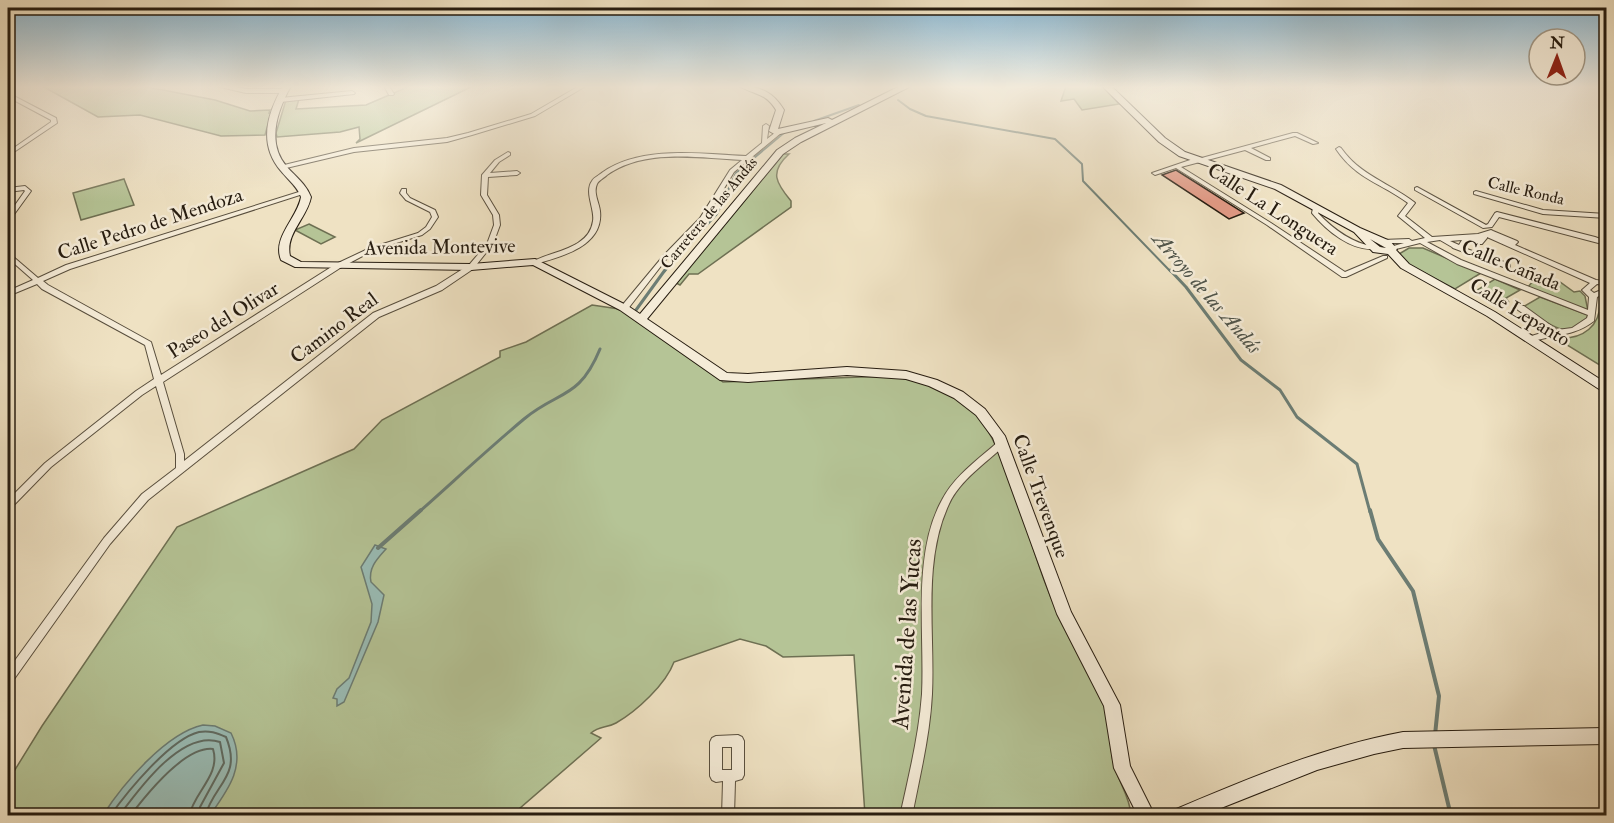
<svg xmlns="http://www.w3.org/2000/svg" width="1614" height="823" font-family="'IM FELL Double Pica',serif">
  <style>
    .green { fill: #b5c496; stroke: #6e7053; stroke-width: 1.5 }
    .water { fill: #9abdb6; stroke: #6c7d74; stroke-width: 1.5 }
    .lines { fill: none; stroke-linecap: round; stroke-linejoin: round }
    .shore { stroke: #606c63; stroke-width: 2 }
    .stream-far2 { stroke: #6c7d74; stroke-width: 2 }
    .stream-far1 { stroke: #6c7d74; stroke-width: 3 }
    .stream { stroke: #6c7d74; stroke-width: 4 }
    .building { fill: #e29a86; stroke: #261c10; stroke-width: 1.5 }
    .street-casing { stroke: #584e3d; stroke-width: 2 }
    .secondary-casing { stroke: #261c10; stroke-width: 2 }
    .street { fill: #f5ecd8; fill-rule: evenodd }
    .secondary { fill: #f5ecd8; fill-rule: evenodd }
    .labels { text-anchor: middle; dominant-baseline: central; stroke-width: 5; stroke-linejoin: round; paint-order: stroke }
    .far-street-label { font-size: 16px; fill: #261c10; stroke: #f5ecd8 }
    .street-label { font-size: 20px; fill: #261c10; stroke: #f5ecd8 }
    .water-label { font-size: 21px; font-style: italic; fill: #4f544a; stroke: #f5ecd8 }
    .near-street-label { font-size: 24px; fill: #261c10; stroke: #f5ecd8 }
  </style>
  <rect width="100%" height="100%" fill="#efe2c3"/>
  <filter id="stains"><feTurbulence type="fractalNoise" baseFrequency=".00333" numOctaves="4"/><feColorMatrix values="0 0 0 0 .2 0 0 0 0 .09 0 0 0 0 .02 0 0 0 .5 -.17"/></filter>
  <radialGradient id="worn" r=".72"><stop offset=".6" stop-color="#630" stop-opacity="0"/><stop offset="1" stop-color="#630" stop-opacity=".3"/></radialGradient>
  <!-- green -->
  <g class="green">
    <polygon points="42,86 142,86 215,100 250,111 270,110 269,113 271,113 265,135 221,136 140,115 98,117"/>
    <polygon points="410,86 473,86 356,143 360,139 359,127 340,132 277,137 276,133 286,100 299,99 296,109 366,105"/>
    <polygon points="1066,86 1102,86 1119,104 1082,110 1074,99 1061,101"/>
    <path d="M783 154H789C769 172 776 183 791 201V207L698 274H689L680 285 676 283Z"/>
    <polygon points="124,179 134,205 81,220 73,193"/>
    <polygon points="309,224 335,237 321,244 295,230"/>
    <polygon points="1409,248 1423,248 1481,273 1455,289 1409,265 1399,254"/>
    <polygon points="1538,275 1560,282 1574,292 1580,291 1585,296 1588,311 1528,287"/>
    <polygon points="1495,279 1520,290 1506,298 1508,301 1474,292"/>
    <path d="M1540 297 1588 315C1575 348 1541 319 1523 307Z"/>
    <path d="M1600 303 1606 307V369L1567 345 1560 338C1583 339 1600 326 1600 303Z"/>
    <path d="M592 305 619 309 723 382 891 376C919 381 950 389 971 408 1003 437 1029 542 1046 585 1062 628 1086 669 1107 709 1111 726 1109 744 1113 761 1117 780 1130 796 1131 815H865L854 655 783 657 766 646 740 639 674 662C666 684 637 711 616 723 607 728 599 726 591 733L601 738 519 809 517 815 8 816V781L42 726 177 527 354 449 382 420 500 357V351L526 342Z"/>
  </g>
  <!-- water -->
  <g class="water">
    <path d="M375 545 386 549C377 559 368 568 371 582L384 595 378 622 344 702 337 706V699L333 698 337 689 349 678 371 622 372 604 361 567Z"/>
    <path d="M203 725 215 726 231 733C247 765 228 790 210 815H103C123 784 166 733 203 725Z"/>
  </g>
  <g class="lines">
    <!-- shore -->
    <g class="shore">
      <path d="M110 816C127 792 170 739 199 732 209 730 217 733 226 737 242 776 215 783 205 816"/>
      <path d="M119 816C139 789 182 729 220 742L224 763 200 807 198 816"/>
      <path d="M130 816C146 795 185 746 213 749 221 775 194 792 189 816"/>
    </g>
    <!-- stream-far2 -->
    <g class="stream-far2">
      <polyline points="898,100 910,109 926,116 1055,139 1082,164 1083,181 1171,272"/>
      <polyline points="814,121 859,105"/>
      <polyline points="664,272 717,214 736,173 785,132"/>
    </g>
    <!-- stream-far1 -->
    <g class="stream-far1">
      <polyline points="1170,270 1186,287 1241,360 1280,390 1297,417 1357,464 1370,512"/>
      <polyline points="636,310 665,270"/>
      <path d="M419 512C454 481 488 449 524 419 559 390 579 400 600 349"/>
    </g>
    <!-- stream -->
    <g class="stream">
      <polyline points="1370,510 1378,539 1413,591 1439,696 1435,735"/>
      <polyline points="378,548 421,510"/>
      <polyline points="1434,745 1451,816"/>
    </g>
  </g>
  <!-- building -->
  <polygon class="building" points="1176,170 1244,213 1229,219 1162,175"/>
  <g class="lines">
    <!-- street casing -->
    <g class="street-casing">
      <g id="street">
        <polygon points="216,86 229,86 246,89 284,89 287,91 284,93 246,93"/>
        <polygon points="384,86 389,86 394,94 393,95 389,95"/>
        <polygon points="579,86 586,86 535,116 472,135 447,142 354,152 282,169 279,167 280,166 354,148 447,138 468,133 531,114"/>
        <polygon points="352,91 355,93 354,94 280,102 277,100 280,98"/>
        <polygon points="10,94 56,118 57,123 8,156 8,152 51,122 51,120 8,97 8,96"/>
        <path d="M766 124 769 126 767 139 776 132 781 133 734 172 705 220 668 257 627 310H624L620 308 664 255 700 218 730 170 742 160C699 158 645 148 607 175 604 178 599 180 597 184 593 193 599 202 600 211 604 246 561 257 535 264L532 262C550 251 589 250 593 221 595 209 584 192 592 181 594 177 600 175 603 172 642 145 702 154 746 156L762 143 763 126Z"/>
        <polygon points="1293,133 1297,133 1318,143 1313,144 1295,136 1251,148 1270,158 1270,160 1266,160 1245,150 1181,167 1271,223 1345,272 1383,256 1387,256 1387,258 1346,277 1342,277 1267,225 1176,168 1155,175 1152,173 1193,159 1198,159"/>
        <path d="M1339 147 1341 148C1360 175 1389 183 1414 202L1415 203 1405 216 1432 237 1478 234 1491 230 1493 231 1517 241 1518 242 1515 245 1596 280 1606 281V285L1597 284 1590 290 1594 293 1606 288V293L1597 297 1594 321C1573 337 1555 334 1531 342L1528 341 1527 339 1528 337 1548 331 1518 310 1517 308 1518 306H1524L1557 330 1572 328 1587 318 1588 315 1457 264 1420 243 1392 250 1390 249V247L1404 243H1384L1382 242V240L1409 239 1412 241 1425 238 1398 216 1408 203C1381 183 1356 179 1336 149ZM1487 237 1590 283 1582 290 1589 297 1588 310 1461 260 1427 242 1440 240 1452 247 1453 248 1506 268H1510V264L1464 248 1468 241 1478 244H1482L1487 238ZM1462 240 1459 245 1450 241Z"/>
        <polygon points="508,152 510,153 510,155 499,162 490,173 517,171 520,173 517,175 488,177 487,195 499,215 500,225 493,244 473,269 442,290 379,317 148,500 110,544 12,682 8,683 8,670 104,538 142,494 176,468 176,454 156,386 142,395 51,467 11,508 8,508 8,500 45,463 136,391 154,379 145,345 42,289 37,284 8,296 8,291 33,280 8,258 8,253 10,254 38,278 66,265 302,191 306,191 306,193 70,269 43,281 48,285 151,342 161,375 336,264 370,248 418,233 426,227 432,217 430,212 406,200 400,193 402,189 406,189 406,193 410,198 435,210 438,217 430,229 422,235 374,250 340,268 163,382 184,454 184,461 373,313 436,286 469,265 487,244 494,225 493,215 481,195 482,175 495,160"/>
        <polygon points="25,186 31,191 10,220 8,221 8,215 25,191 24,190 8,192 8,188"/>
        <polygon points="1417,187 1486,225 1488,224 1495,213 1497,212 1595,237 1606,241 1606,245 1499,217 1492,227 1483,228 1415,190 1415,188"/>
        <polygon points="1476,191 1543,210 1606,214 1606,218 1543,214 1474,194 1474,192"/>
        <path d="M1316 206 1319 208 1318 213C1334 230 1352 243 1375 247V249C1351 251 1327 231 1312 213L1313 208Z"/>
        <path d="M1002 440 1005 441 1006 443 1005 445C986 463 960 480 949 504 922 561 935 633 932 694 930 735 920 775 912 816H900C909 775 919 735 922 694 925 633 912 554 942 500 955 475 979 459 999 441Z"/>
        <path d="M738 735 742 737 744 741V775L742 779 735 781 734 816H722L723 781 716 782 712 780 710 776V742L712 738 716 736ZM722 747H732V770H722Z"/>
      </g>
    </g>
    <!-- secondary casing -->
    <g class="secondary-casing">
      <g id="secondary">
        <path d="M283 86H291C277 111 266 143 287 167 296 177 306 184 311 197 307 218 285 234 290 256L301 262 471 264 535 259 628 306 640 314 777 150 795 138 826 123 776 135 769 131 776 110C766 93 755 95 739 86 760 86 773 92 784 110L778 129 828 118 832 120 900 86H911L801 142 783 154 647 319 727 373 748 374 847 367 906 371 937 380 963 392 985 409 1005 436 1071 612 1120 705 1130 766 1155 816H1138L1114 768 1104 706 1057 614 993 438 976 415 954 398 929 386 906 379 847 375 748 382 720 380 620 310 533 265 471 270 295 267 281 260C272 237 297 219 301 197 297 186 288 180 281 171 258 144 267 114 283 86Z"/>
        <path d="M1102 86H1111L1165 138 1185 152 1281 185 1360 228 1390 241 1397 249 1396 250 1409 264 1495 312 1606 383V392L1602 391 1487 316 1401 268 1388 254 1373 252 1354 232 1275 189 1179 156 1159 142ZM1370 239 1386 248 1380 247Z"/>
        <path d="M1606 728V744L1403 748 1374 754 1317 770 1201 816H1172L1174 810C1249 778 1323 747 1403 732Z"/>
      </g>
    </g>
    <!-- street -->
    <use href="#street" class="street"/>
    <!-- secondary -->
    <use href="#secondary" class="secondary"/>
  </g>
  <!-- sky -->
  <linearGradient id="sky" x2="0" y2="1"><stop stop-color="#89b8d4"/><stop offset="0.43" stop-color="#f8f2e4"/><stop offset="1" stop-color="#f8f2e4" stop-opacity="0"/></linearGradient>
  <rect width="1614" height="202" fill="url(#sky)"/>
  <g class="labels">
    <!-- far-street labels -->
    <g class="far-street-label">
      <text transform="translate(1526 191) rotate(13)">Calle Ronda</text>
      <text transform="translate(709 213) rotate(-50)">Carretera de las Andás</text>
    </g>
    <!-- street labels -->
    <g class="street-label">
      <text transform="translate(1273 209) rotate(33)">Calle La Longuera</text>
      <text transform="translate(150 224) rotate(-18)">Calle Pedro de Mendoza</text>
      <text transform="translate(440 247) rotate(-1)">Avenida Montevive</text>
      <text transform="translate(1511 265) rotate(22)">Calle Cañada</text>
      <text transform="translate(1520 312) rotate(31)">Calle Lepanto</text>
      <text transform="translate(223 320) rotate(-32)">Paseo del Olivar</text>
      <text transform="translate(334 328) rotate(-37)">Camino Real</text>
      <text transform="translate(1041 496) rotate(70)">Calle Trevenque</text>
    </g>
    <!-- water labels -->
    <g class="water-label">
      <text transform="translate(1207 293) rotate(49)">Arroyo de las Andás</text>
    </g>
    <!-- near-street labels -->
    <g class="near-street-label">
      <text transform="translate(907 634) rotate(-86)">Avenida de las Yucas</text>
    </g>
  </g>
  <!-- margin -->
  <rect width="1614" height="823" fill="none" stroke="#efe2c3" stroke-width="30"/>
  <rect x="9" y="9" width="1596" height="805" fill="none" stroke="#261c10" stroke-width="3"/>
  <rect x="15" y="15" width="1584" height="793" fill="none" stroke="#261c10" stroke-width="1.5"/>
  <!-- north arrow -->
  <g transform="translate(1557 57) rotate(1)"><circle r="28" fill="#f5ecd8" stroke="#a29988" stroke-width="1.5"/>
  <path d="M0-4.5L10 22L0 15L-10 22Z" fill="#8f2418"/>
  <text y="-9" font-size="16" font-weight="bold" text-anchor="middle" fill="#261c10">N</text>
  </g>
  <rect width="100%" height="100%" filter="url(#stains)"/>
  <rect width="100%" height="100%" fill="url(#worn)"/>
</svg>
